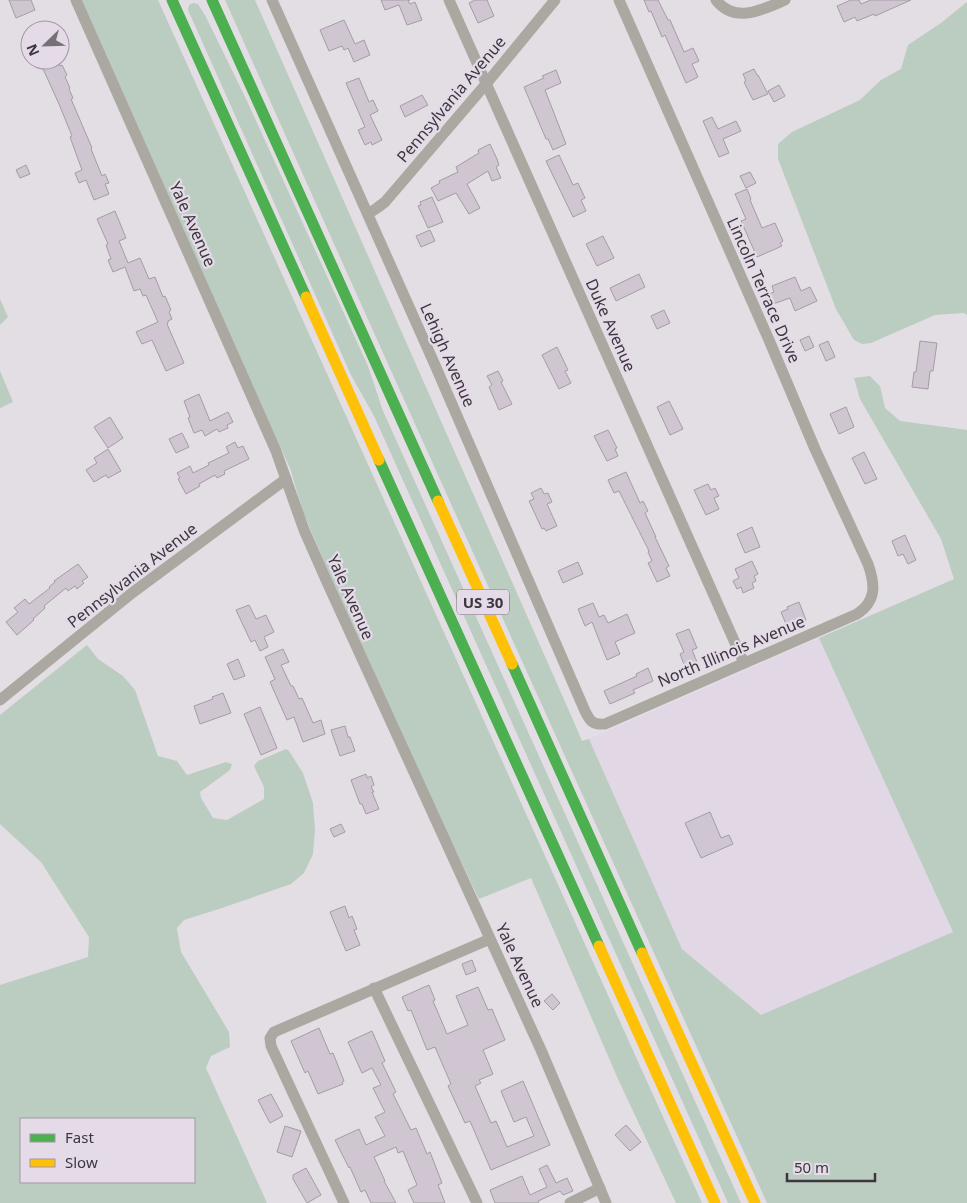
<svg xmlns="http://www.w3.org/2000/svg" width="967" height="1203" font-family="'Noto Sans',sans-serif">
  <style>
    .built { fill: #e2d7e5 }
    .green { fill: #bbccc1; fill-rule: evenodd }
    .building { fill: #d0c6d2; stroke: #a29da3 }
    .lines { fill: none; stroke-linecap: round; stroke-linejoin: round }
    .street { stroke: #aba8a2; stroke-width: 11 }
    .fast { stroke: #4caf50; stroke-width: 11 }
    .slow { stroke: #ffc107; stroke-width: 11 }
    .labels { text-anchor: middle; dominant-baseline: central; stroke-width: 4.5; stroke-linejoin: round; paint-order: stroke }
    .shield { fill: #e5dae8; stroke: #6e6870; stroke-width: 1 }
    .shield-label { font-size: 15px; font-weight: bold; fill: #3b373d }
    .street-label { font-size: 16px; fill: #3b373d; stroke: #e5dae8 }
  </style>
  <rect width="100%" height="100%" fill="#e3dee4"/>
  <!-- built -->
  <polygon class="built" points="819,638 953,932 761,1015 682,949 589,739"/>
  <!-- green -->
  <g class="green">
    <polygon points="82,0 158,0 702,1203 676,1203 618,1079 531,878 479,899 429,795 333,583 303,512 290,468 261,405"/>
    <path d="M225 0H255L577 729 582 741 589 739 682 949 761 1015 953 932 819 638 954 579 941 539 860 399 854 378 870 376 880 386 885 408 900 421 967 430V1203H767C586 802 404 402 225 0Z"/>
    <polygon points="967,2 967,315 964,313 935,315 871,343 862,344 854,340 836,309 778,159 778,144 792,132 860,100 881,80 901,69 908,45 941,23"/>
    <polygon points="193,3 198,4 206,17 247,101 368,366 383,411 741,1203 728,1203 374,416 351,375 188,10 189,5"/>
    <polygon points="0,299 8,317 0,325"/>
    <polygon points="0,371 13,402 0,408"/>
    <path d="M87 645 98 659 123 676 135 690 158 756 177 761 187 775 226 762 232 764 230 770 200 792 201 798 213 818 227 820 264 799V787L254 766 258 761 286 749 289 751 303 773 313 803 315 830 313 854 304 873 291 884 219 909 184 920 177 928 181 952 229 1032 230 1047 211 1056 206 1068 267 1203H0V985L88 957 89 937 41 862 0 824V715ZM21 1119H194V1182H21Z"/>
  </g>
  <!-- building -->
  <g class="building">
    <polygon points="9,0 31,0 35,10 16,18"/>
    <polygon points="381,0 410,0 408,1 410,4 415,2 422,20 407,25 399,5 385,10"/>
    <polygon points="475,0 487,0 494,16 478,23 469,3"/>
    <polygon points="644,0 658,0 668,20 670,20 684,52 693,48 699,61 692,64 698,77 686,83 665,35 662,37 651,11 649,12"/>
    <polygon points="851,0 859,0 861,4 871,0 911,0 875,16 874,14 857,21 855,17 844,22 837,6"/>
    <polygon points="344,20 355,44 364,40 370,55 354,62 348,48 344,50 342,46 329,51 320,30"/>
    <polygon points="39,60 58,60 60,66 62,65 67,75 65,77 70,88 69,89 73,98 71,99 92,148 91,149 102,176 105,174 109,183 105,184 109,194 94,200 86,180 79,183 75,173 82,170 70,137 72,136 59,104"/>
    <polygon points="754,69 757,75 758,75 768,94 753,100 744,82 746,81 743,74"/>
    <polygon points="556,70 561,83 545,90 566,144 553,150 548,139 546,139 524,87 544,78 542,76"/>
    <polygon points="359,78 369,102 373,100 378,111 370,115 382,140 372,145 371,142 365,145 358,130 365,127 346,83"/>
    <polygon points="779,85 785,96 774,102 768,91"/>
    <polygon points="422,95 428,105 405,117 400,106"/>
    <polygon points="712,117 718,129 736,121 741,131 723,139 729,153 719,157 703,121"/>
    <polygon points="490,144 497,159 499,165 496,167 501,178 492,181 488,171 467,184 480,208 469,214 456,193 438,201 431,188 440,183 439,181 458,172 456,167 479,153 478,150"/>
    <polygon points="559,155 573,185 578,183 585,198 581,200 586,211 573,217 546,161"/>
    <polygon points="26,165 30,174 20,178 16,170"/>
    <polygon points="750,172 756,183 746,188 740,176"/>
    <polygon points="747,189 751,199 750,200 762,228 775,223 783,241 780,243 782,246 757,257 741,221 746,219 735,194"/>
    <polygon points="432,197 443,222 428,228 418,206 421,205 420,202"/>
    <polygon points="115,211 126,238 119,241 128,263 140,258 149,279 155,277 163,297 165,296 171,310 169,312 172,319 168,321 168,323 167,324 184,363 166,371 152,340 142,344 136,332 158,322 146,295 143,296 140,289 134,291 125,267 113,272 108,260 111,259 106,245 108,244 97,219"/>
    <polygon points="430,230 435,241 421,247 416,236"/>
    <polygon points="603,236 614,258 597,266 586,244"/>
    <polygon points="639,274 645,287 616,301 610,288"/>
    <polygon points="795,277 801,291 810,287 817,301 795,311 790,298 773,304 769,294 774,292 772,286"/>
    <polygon points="664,310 670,323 657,329 651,316"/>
    <polygon points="809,336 814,347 805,351 800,340"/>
    <polygon points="828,341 835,357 826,361 819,345"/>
    <polygon points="920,341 937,343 933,371 930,371 928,389 912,387 914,372 916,372"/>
    <polygon points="557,347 568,370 565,371 571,383 559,389 542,355"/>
    <polygon points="498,371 503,381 501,382 512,404 499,410 489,387 492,385 487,376"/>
    <polygon points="199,394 210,421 228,412 233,422 227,425 228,428 219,432 217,429 205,436 202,430 194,433 188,418 190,417 184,401"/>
    <polygon points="669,401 683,429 670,435 657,407"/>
    <polygon points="846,407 854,427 839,434 830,414"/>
    <polygon points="110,417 123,438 108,448 94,427"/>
    <polygon points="608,430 617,448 615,449 618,456 607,461 594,436"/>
    <polygon points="182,433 189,447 176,453 169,439"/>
    <polygon points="235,442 238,448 243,446 249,459 224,471 225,474 217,478 215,475 199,484 200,486 186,494 178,479 180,478 177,473 190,466 193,473 209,465 208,463 229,453 226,447"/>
    <polygon points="108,449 121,471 108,478 106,475 94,482 86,470 97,463 94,458"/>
    <polygon points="864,452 877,479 865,484 852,458"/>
    <polygon points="626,472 640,503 643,501 648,511 645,513 656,537 655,537 669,566 666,568 670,576 657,582 648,563 652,561 648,552 649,551 619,491 614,493 608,480"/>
    <polygon points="708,484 711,490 715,488 719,496 714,498 719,509 706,515 694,490"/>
    <polygon points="541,488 544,494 548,493 552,502 547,504 557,526 546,531 544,528 542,529 529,501 534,499 531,493"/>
    <polygon points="752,527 760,547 745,553 737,534"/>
    <polygon points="905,535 916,560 908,564 903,554 898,556 892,541"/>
    <polygon points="752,561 758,574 754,576 756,581 752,583 754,588 743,593 741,587 737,589 733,581 739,578 735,569"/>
    <polygon points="578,562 583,574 563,583 558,571"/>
    <polygon points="78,564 88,577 82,581 84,583 77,589 75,586 68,591 66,588 44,606 45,608 33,619 34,620 17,635 6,622 18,612 14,608 25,599 29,604 50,588 49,587 55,582 54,581"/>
    <polygon points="799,602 806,620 794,625 793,622 786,624 781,612 788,609 787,607"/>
    <polygon points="593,603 599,617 604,615 608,623 627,614 635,633 615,642 620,654 607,660 592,622 585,626 578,609"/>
    <polygon points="249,605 256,619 266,615 274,632 264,637 268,647 260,651 255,640 251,642 236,610"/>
    <polygon points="689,629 697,648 692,650 697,662 685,667 680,654 684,652 676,634"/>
    <polygon points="283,649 289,662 281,665 291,686 293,686 299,699 302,698 313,723 321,720 325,734 303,742 294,717 287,720 270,682 275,679 265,657"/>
    <polygon points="238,659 245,676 234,680 227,664"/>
    <polygon points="648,668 653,681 633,690 635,693 610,704 604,691 637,676 636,674"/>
    <polygon points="223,693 231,713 200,724 194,706 213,699 212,697"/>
    <polygon points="260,707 277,748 261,755 244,714"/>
    <polygon points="345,726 348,737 350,737 355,751 340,756 331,730"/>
    <polygon points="366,774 367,778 371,776 374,785 371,787 374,792 372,792 379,809 366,814 362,804 360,804 351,780"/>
    <polygon points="710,812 721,838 729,835 733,844 701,858 685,823"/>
    <polygon points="341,824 345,832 334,837 330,829"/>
    <polygon points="345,906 349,918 352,916 357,929 354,930 360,945 346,951 330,912"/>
    <polygon points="472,960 476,971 466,975 462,964"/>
    <polygon points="429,985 435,1000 433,1001 447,1034 468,1025 456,996 478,987 488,1010 492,1009 505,1040 483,1050 493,1074 479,1080 481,1083 475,1086 491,1123 496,1121 507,1147 534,1136 526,1117 514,1122 501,1091 523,1081 550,1145 491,1170 470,1121 465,1123 448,1086 451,1084 435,1047 427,1050 411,1010 408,1011 402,997"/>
    <polygon points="552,994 560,1003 553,1010 544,1001"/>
    <polygon points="319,1028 330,1054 333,1053 344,1081 342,1082 343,1084 318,1094 308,1071 305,1073 291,1041"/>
    <polygon points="372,1031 385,1061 382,1063 396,1092 393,1094 411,1130 416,1128 427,1154 430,1152 442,1183 438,1185 445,1203 414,1203 408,1190 417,1185 403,1151 398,1153 396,1147 374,1157 385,1181 384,1181 396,1203 371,1203 365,1190 361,1192 350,1167 349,1168 335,1140 359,1129 366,1145 385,1136 375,1117 385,1112 373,1088 381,1085 372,1068 362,1073 348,1042"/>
    <polygon points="271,1094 283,1116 270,1123 258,1100"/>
    <polygon points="626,1125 641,1142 630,1151 615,1135"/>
    <polygon points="285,1126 301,1131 292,1157 277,1152"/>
    <polygon points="547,1165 556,1183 567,1178 573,1191 563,1195 560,1191 538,1201 539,1203 495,1203 490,1190 522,1176 530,1195 547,1187 539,1169"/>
    <polygon points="306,1168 321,1195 307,1203 293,1179 293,1175"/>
  </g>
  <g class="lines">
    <!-- street -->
    <g class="street">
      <polyline points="76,0 276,451 304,530 327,582 541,1050 606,1203"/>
      <path d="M272 0 435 365 585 711C590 721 592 725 605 724L857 614C877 601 875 584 868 564L815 449 769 340 619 0"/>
      <polyline points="449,0 744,663"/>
      <path d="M716 0C735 24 762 10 785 0"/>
      <polyline points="368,214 377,208 385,202 486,84 555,0"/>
      <polyline points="0,700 132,593 286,479"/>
      <polyline points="374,988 477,1203"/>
      <polyline points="344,1203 271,1046 270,1038 274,1032 490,939"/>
      <polyline points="570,1203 600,1188"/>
    </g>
    <!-- fast -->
    <g class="fast">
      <polyline points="172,0 306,297"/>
      <polyline points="212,0 438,501"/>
      <polyline points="379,460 599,946"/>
      <polyline points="512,664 642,953"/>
    </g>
    <!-- slow -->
    <g class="slow">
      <polyline points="306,297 379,460"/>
      <polyline points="438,501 512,664"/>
      <polyline points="599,946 715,1203"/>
      <polyline points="642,953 755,1203"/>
    </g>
  </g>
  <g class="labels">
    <!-- shield labels -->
    <rect class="shield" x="457" y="589.5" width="52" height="25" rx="4"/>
    <g class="shield-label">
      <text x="483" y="602">US 30</text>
    </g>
    <!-- street labels -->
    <g class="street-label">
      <text transform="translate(451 99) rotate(-50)">Pennsylvania Avenue</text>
      <text transform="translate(193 224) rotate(66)">Yale Avenue</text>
      <text transform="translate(764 290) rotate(66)">Lincoln Terrace Drive</text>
      <text transform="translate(611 325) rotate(66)">Duke Avenue</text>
      <text transform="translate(448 355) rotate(66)">Lehigh Avenue</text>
      <text transform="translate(132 575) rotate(-38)">Pennsylvania Avenue</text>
      <text transform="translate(351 597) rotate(66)">Yale Avenue</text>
      <text transform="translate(731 651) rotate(-23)">North Illinois Avenue</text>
      <text transform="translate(520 965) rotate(65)">Yale Avenue</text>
    </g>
  </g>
  <!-- legend -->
  <rect x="20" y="1118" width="175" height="65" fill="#e5dae8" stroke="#a199a4"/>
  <rect x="30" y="1134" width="25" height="8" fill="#4caf50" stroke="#a199a4"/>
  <text x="65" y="1143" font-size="15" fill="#3b373d">Fast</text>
  <rect x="30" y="1159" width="25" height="8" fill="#ffc107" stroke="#a199a4"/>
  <text x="65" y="1168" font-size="15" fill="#3b373d">Slow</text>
  <!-- north arrow -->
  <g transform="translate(45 45) rotate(247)"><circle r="24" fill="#e5dae8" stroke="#a199a4"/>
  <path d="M0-4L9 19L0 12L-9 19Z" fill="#767177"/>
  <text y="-8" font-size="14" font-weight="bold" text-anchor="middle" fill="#3b373d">N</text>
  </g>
  <!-- scale -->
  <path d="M787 1173v8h88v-8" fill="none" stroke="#3b373d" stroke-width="2.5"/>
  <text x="794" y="1173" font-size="15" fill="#3b373d" stroke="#e5dae8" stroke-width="4" paint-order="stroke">50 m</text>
</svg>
